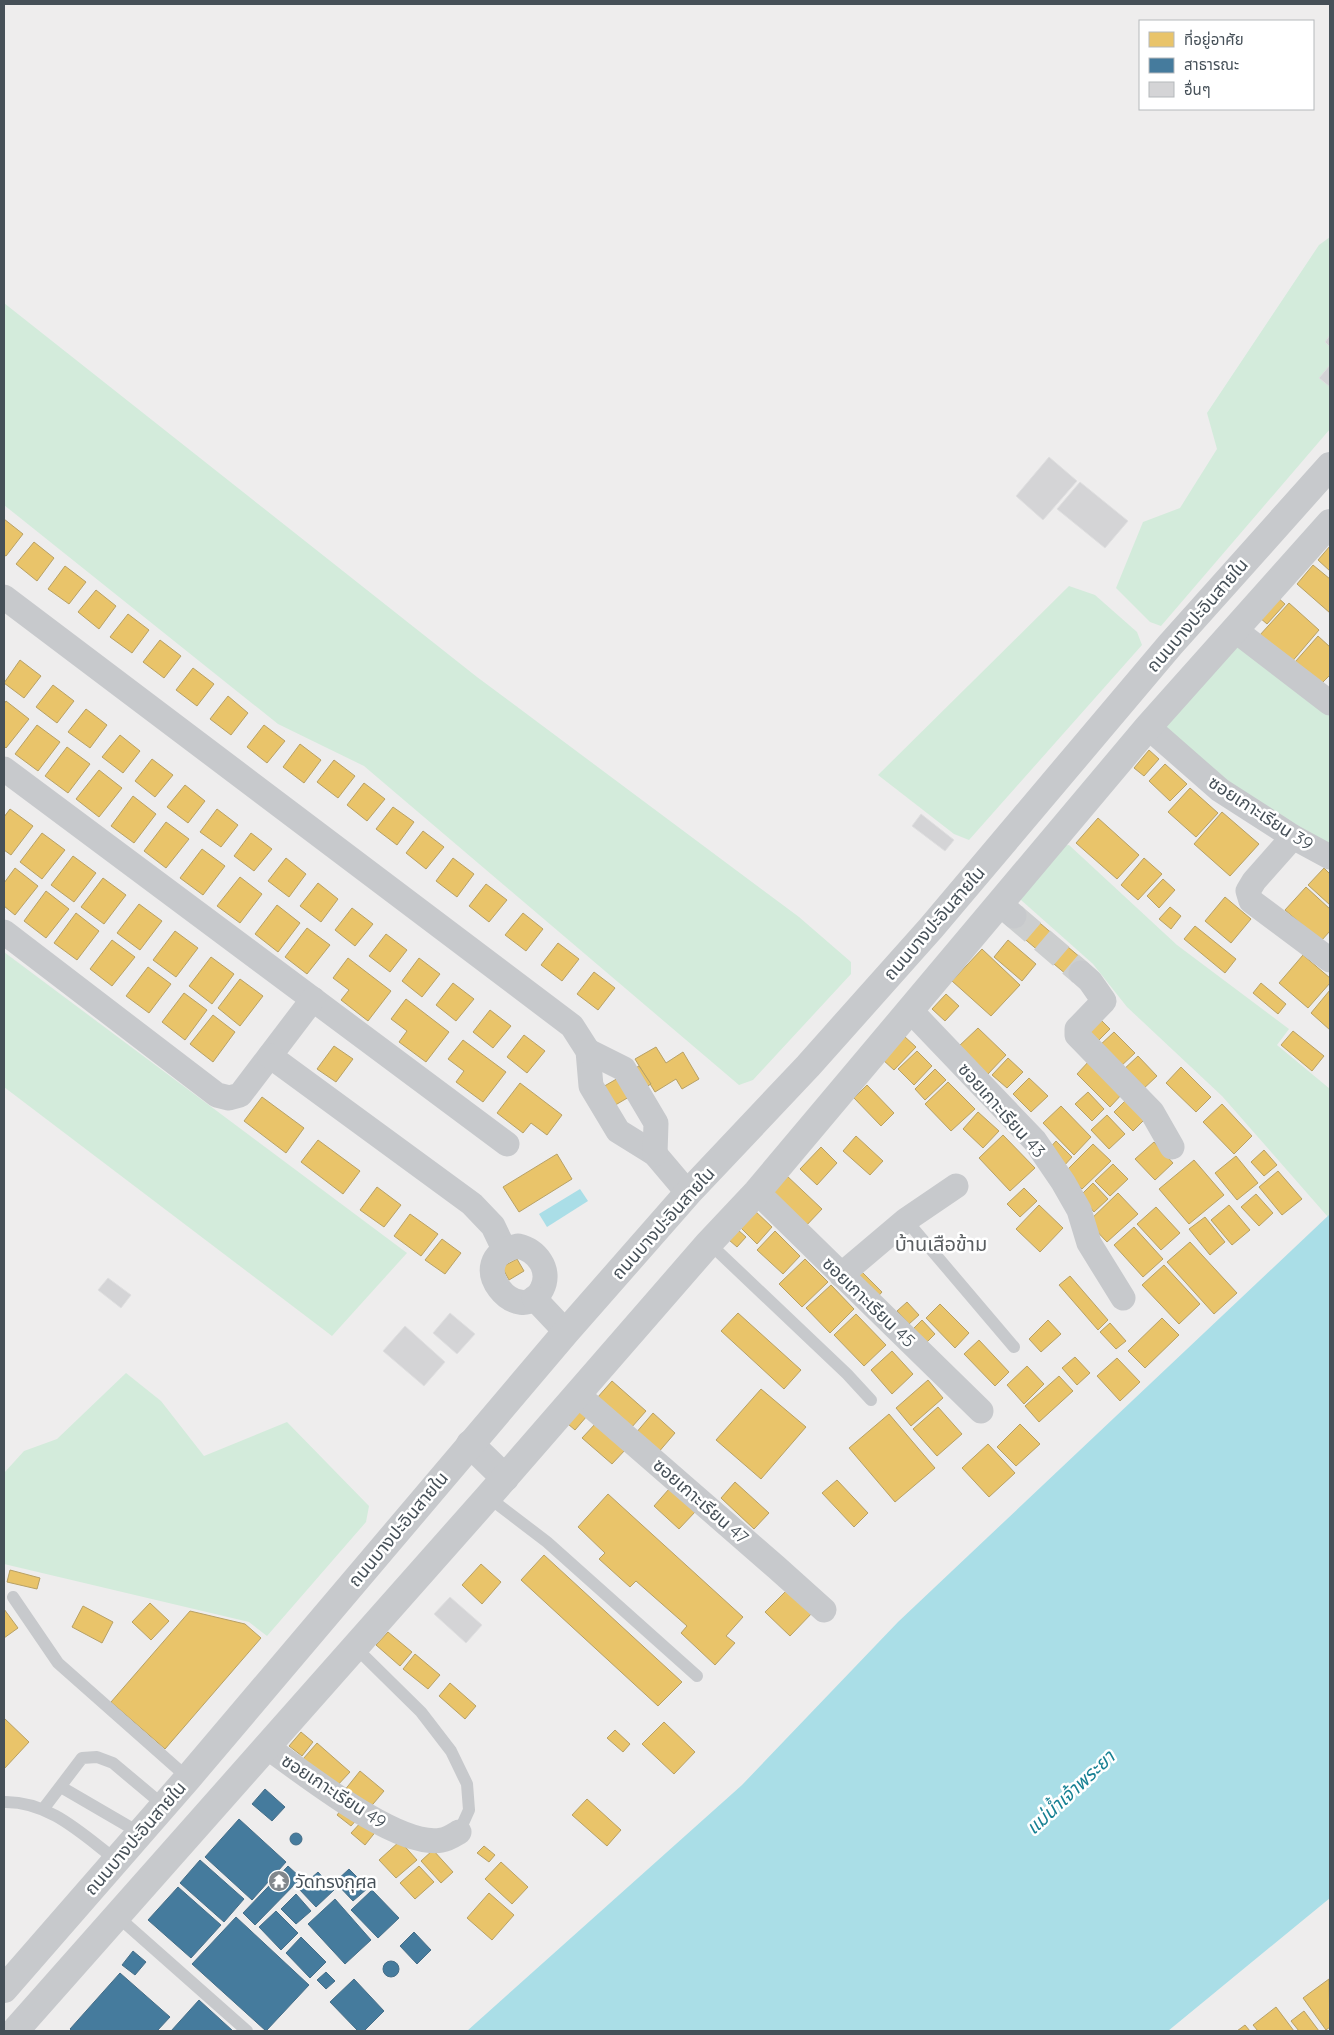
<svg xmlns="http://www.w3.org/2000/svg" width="1334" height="2035" font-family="Quicksand,'Noto Sans Thai',sans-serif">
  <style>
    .green { fill: #d3ebdb }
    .water { fill: #aadee7 }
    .homes { fill: #e9c46a; stroke: #b8a165 }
    .public { fill: #457b9d; stroke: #456e88 }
    .building { fill: #d4d4d6; stroke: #dfdfe0 }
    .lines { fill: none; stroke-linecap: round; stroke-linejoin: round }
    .minor-tunnel { stroke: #cccecf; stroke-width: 25; stroke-dasharray: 25 12; stroke-linecap: butt }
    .service { stroke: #c7c9cc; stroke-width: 12 }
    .minor { stroke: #c7c9cc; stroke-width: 25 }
    .secondary { stroke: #c7c9cc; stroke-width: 28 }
    .labels { text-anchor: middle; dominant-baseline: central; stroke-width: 5; stroke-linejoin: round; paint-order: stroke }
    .street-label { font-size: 18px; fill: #465058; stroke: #fff }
    .poi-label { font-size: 18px; fill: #465058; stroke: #fff; text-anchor: start }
    .water-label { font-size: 19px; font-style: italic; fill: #178093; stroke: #fff }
    .quarter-label { font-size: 20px; fill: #595d60; stroke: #fff }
  </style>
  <rect width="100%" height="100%" fill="#eeeded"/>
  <!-- green -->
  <g class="green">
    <polygon points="1330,237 1330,429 1161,626 1150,622 1116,588 1143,522 1180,508 1217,449 1207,413 1319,245"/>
    <polygon points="4,303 477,677 799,917 851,962 851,974 753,1080 739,1085 364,766 278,724 4,505"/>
    <polygon points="1069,586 1095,595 1137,632 1142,645 969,840 954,834 878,775"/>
    <polygon points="1234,646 1242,646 1330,710 1330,848 1232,793 1163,726"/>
    <polygon points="1069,845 1177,945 1289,1029 1277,1045 1330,1089 1330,1214 1328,1217 1222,1096 1127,1007 1093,964 1021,900 1020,893 1061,846"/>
    <polygon points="4,952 407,1253 332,1336 4,1087"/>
    <polygon points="126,1373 161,1401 204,1456 287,1422 369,1506 366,1522 267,1636 249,1622 4,1564 4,1473 24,1451 57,1439"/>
  </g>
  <!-- water -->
  <g class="water">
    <polygon points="580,1189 588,1201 547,1227 539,1214"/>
    <polygon points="1330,1214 1330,1898 1168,2031 467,2031 742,1785 898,1622"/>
  </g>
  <!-- homes -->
  <g class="homes">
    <polygon points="4,519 23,534 6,556 4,555"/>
    <polygon points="34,542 54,558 37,581 16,564"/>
    <polygon points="1330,546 1330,571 1318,560"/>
    <polygon points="1313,565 1330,579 1330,613 1297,584"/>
    <polygon points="65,566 86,582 69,604 48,589"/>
    <polygon points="96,590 116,606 99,629 78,612"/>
    <polygon points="1276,596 1285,604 1267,624 1259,617"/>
    <polygon points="1289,603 1319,630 1290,664 1259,636"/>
    <polygon points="128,614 149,630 132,653 110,637"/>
    <polygon points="1318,636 1330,647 1330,675 1320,685 1295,662"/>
    <polygon points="160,640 181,656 164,678 143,662"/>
    <polygon points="20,660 41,676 24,698 4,683"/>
    <polygon points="193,668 214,684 197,706 176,690"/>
    <polygon points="53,685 74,701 57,723 36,707"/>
    <polygon points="228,696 248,713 231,735 210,719"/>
    <polygon points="6,701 29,719 6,748 4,746 4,704"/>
    <polygon points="86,709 107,725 90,748 68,732"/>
    <polygon points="37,725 60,742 38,771 15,754"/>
    <polygon points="264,725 285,741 267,763 247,747"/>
    <polygon points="120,735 140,751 123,773 102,757"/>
    <polygon points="300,744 321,760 304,783 283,767"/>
    <polygon points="67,747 90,764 68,793 45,776"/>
    <polygon points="1149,750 1159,759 1144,776 1134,768"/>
    <polygon points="152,759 173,775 155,797 135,781"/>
    <polygon points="334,760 355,776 338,798 317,782"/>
    <polygon points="1165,764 1187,784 1170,801 1149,781"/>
    <polygon points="99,770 122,788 99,817 76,799"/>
    <polygon points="364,783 385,799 367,821 347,805"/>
    <polygon points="185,785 205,801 188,823 167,807"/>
    <polygon points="1190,788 1218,813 1196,837 1168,812"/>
    <polygon points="133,796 156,814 134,843 111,826"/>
    <polygon points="393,807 414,822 397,845 376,829"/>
    <polygon points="10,809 33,826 11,855 4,850 4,817"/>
    <polygon points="217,809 238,825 221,847 200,832"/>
    <polygon points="1222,812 1259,844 1230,876 1194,844"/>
    <polygon points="1098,818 1139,855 1117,879 1076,843"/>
    <polygon points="166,822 189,839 166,868 144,851"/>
    <polygon points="423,831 444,847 426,869 406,853"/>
    <polygon points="42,833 65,850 42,879 20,862"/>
    <polygon points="251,833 272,849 254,871 234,856"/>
    <polygon points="202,849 225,866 203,895 180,878"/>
    <polygon points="73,856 96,873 74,902 51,885"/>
    <polygon points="286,858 306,874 289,897 268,881"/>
    <polygon points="453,858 474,874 457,897 436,881"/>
    <polygon points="1144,858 1162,874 1138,900 1121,885"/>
    <polygon points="15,868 38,886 15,915 4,906 4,883"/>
    <polygon points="1324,868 1330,874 1330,905 1308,885"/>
    <polygon points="240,877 262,894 240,923 217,906"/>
    <polygon points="103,878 126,895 104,924 81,907"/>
    <polygon points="1163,879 1175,890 1159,908 1147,896"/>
    <polygon points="318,883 338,899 321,922 300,906"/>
    <polygon points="486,884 507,900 489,922 469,906"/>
    <polygon points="1306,887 1330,909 1330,931 1321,941 1285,910"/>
    <polygon points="46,891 69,909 46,938 24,921"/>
    <polygon points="1225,897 1251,919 1231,943 1205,921"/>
    <polygon points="139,904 162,921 140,950 117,933"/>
    <polygon points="277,905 300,923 278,952 255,934"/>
    <polygon points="1021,907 1088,964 1074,981 1007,924"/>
    <polygon points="1170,907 1181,916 1171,929 1159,919"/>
    <polygon points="352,908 373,924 355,946 335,930"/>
    <polygon points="76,913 99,931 77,960 54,943"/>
    <polygon points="523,913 543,929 526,951 505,935"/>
    <polygon points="1195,926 1236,959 1225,973 1184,939"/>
    <polygon points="307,928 330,945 307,974 285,957"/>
    <polygon points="175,931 198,948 176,977 153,960"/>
    <polygon points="386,934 407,950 390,972 369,956"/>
    <polygon points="112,940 135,957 112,986 90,969"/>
    <polygon points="1008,940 1036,964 1022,981 994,957"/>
    <polygon points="558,943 579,959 562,981 541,965"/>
    <polygon points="982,949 1020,985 991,1016 952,981"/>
    <polygon points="1303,955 1330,978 1330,983 1308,1008 1279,983"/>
    <polygon points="211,957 234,974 212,1004 189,986"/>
    <polygon points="348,958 391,991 368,1021 341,1000 349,990 333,978"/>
    <polygon points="419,958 440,974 422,997 402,981"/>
    <polygon points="148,967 171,984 149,1013 126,996"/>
    <polygon points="594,972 615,988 598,1010 577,994"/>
    <polygon points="240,979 263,996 240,1026 218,1008"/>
    <polygon points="453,983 474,999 456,1021 436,1005"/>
    <polygon points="1261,983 1286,1004 1278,1014 1253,993"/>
    <polygon points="1330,990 1330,1030 1311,1013"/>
    <polygon points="184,993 207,1010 185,1040 162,1022"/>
    <polygon points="946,994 959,1006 945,1021 932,1009"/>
    <polygon points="406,999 449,1032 426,1062 399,1042 407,1031 391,1019"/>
    <polygon points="490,1010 511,1026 493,1048 473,1032"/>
    <polygon points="213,1015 235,1032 213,1062 190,1044"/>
    <polygon points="1099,1018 1110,1029 1096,1043 1085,1032"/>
    <polygon points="978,1028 1006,1055 987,1075 958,1047"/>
    <polygon points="1293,1031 1324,1056 1312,1071 1281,1045"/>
    <polygon points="1114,1032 1135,1053 1119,1068 1098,1047"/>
    <polygon points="524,1035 545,1051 527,1073 507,1057"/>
    <polygon points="904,1036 916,1047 894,1070 882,1059"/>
    <polygon points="463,1040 506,1072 483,1102 456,1082 464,1071 448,1059"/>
    <polygon points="334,1046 353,1059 336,1082 317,1069"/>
    <polygon points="656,1047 666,1063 683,1052 699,1079 682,1089 676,1079 655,1092 635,1059"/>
    <polygon points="917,1051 932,1066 914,1085 898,1069"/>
    <polygon points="1138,1056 1157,1076 1141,1091 1122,1071"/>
    <polygon points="1008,1058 1023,1072 1007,1088 992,1075"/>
    <polygon points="1090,1060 1123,1093 1110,1107 1077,1074"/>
    <polygon points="639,1066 651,1084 612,1107 601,1088"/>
    <polygon points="1181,1067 1211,1097 1196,1112 1166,1083"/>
    <polygon points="935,1069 946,1080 925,1100 915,1089"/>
    <polygon points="1029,1078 1048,1096 1031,1112 1013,1094"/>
    <polygon points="948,1082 975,1109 951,1131 925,1104"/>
    <polygon points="520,1083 562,1115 547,1135 531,1123 523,1133 497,1113"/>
    <polygon points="867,1085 894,1113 881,1126 854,1098"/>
    <polygon points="1088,1092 1104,1109 1092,1121 1075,1104"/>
    <polygon points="262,1097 304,1128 286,1153 244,1121"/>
    <polygon points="1128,1098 1147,1117 1133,1131 1114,1112"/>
    <polygon points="1222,1104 1252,1136 1234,1154 1203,1122"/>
    <polygon points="1061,1106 1091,1137 1074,1155 1043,1123"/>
    <polygon points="978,1112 999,1131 983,1148 963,1129"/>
    <polygon points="1107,1115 1125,1134 1109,1149 1091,1130"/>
    <polygon points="1003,1135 1035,1168 1010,1191 979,1158"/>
    <polygon points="856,1136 883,1161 870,1175 843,1151"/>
    <polygon points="318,1140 360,1171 343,1194 301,1162"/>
    <polygon points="1056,1141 1072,1157 1063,1167 1047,1151"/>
    <polygon points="1154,1142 1173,1163 1155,1180 1135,1159"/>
    <polygon points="1093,1144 1111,1161 1082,1189 1065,1172"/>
    <polygon points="821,1147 837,1163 817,1185 800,1169"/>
    <polygon points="1264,1150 1277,1165 1264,1176 1251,1162"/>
    <polygon points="557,1154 572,1179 519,1212 503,1187"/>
    <polygon points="1236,1156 1258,1183 1237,1200 1215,1173"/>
    <polygon points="1194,1160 1224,1195 1189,1224 1159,1189"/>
    <polygon points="1113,1164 1128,1179 1110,1196 1095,1181"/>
    <polygon points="1278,1171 1302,1199 1282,1215 1259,1187"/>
    <polygon points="786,1175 822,1209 803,1229 768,1194"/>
    <polygon points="1093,1183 1108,1199 1094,1212 1080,1196"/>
    <polygon points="377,1187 401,1205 384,1227 360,1210"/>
    <polygon points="1024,1188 1037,1201 1020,1217 1007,1204"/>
    <polygon points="1118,1193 1138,1214 1107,1242 1088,1222"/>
    <polygon points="1256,1194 1273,1213 1259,1226 1241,1207"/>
    <polygon points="1039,1205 1063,1228 1040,1252 1016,1229"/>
    <polygon points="1229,1205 1250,1230 1232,1245 1211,1220"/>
    <polygon points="1156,1207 1180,1233 1161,1250 1137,1224"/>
    <polygon points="754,1210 772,1227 757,1244 739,1226"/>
    <polygon points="410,1214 438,1234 421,1256 394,1236"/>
    <polygon points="1205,1217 1225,1242 1210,1255 1189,1229"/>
    <polygon points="1134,1227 1163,1259 1143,1277 1114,1245"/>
    <polygon points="738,1230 746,1237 737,1247 729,1240"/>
    <polygon points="775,1231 800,1256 783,1274 757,1250"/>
    <polygon points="442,1239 461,1253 445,1274 425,1260"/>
    <polygon points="1190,1242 1237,1293 1214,1314 1167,1262"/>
    <polygon points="517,1259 524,1271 509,1280 502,1267"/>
    <polygon points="805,1259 828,1282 802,1307 779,1284"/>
    <polygon points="1164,1265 1200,1304 1179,1324 1142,1285"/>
    <polygon points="861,1271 882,1292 873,1302 851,1280"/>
    <polygon points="1070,1276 1108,1320 1098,1330 1059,1285"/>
    <polygon points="831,1285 854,1309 830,1333 806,1308"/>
    <polygon points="907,1302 919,1315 909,1324 897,1311"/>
    <polygon points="940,1304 969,1333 955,1348 926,1318"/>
    <polygon points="738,1313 801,1370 784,1389 721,1331"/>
    <polygon points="856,1314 886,1345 864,1366 834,1335"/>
    <polygon points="1162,1318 1179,1335 1145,1368 1128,1351"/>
    <polygon points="922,1320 935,1334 926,1343 913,1329"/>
    <polygon points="1048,1320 1061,1334 1041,1352 1029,1339"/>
    <polygon points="1110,1323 1126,1341 1116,1349 1100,1332"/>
    <polygon points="979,1340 1009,1372 995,1386 964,1354"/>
    <polygon points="892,1351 913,1374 892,1394 871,1370"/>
    <polygon points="1075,1357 1090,1373 1077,1385 1062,1368"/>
    <polygon points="1117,1358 1140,1382 1120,1401 1097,1376"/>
    <polygon points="1027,1366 1044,1384 1024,1404 1007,1385"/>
    <polygon points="1059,1376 1073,1391 1039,1422 1025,1406"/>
    <polygon points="928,1380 943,1398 911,1426 896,1408"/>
    <polygon points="612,1381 646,1411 631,1428 597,1398"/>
    <polygon points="761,1389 806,1427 761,1479 716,1440"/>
    <polygon points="938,1407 962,1434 937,1456 913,1429"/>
    <polygon points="580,1410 587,1416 575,1430 568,1424"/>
    <polygon points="653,1413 675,1433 657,1454 635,1434"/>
    <polygon points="889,1414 935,1468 895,1502 849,1448"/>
    <polygon points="597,1422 626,1449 612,1464 582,1438"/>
    <polygon points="1020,1424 1040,1444 1016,1466 997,1447"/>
    <polygon points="988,1444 1015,1473 989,1497 962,1468"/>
    <polygon points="837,1480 868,1513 854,1527 822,1493"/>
    <polygon points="735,1482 769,1513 754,1529 721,1498"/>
    <polygon points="669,1489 695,1512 679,1529 654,1506"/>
    <polygon points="608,1494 743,1617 726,1636 735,1643 715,1665 681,1633 687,1626 636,1581 630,1587 599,1559 605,1553 578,1527"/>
    <polygon points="544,1555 682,1682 658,1706 521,1580"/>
    <polygon points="481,1564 501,1582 482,1604 462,1585"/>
    <polygon points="10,1570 40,1578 37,1589 7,1582"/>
    <polygon points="789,1588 813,1612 790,1636 765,1612"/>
    <polygon points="150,1603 169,1621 151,1640 132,1622"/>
    <polygon points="83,1606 113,1622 102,1643 72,1627"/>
    <polygon points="4,1609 18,1628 4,1638"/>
    <polygon points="190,1611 245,1624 261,1638 165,1749 111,1702"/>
    <polygon points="388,1632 412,1652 400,1666 376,1645"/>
    <polygon points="415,1654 440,1675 428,1689 403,1669"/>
    <polygon points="450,1683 476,1706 465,1719 439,1696"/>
    <polygon points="4,1718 29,1742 4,1769"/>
    <polygon points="664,1722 695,1752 674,1774 642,1744"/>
    <polygon points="615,1730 630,1744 623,1752 607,1738"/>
    <polygon points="301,1732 313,1742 302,1756 289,1746"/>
    <polygon points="317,1743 350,1772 335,1788 303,1759"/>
    <polygon points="360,1771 384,1791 368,1810 344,1791"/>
    <polygon points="587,1799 621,1830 607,1846 572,1815"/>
    <polygon points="345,1805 359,1817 351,1826 337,1815"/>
    <polygon points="364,1819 377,1830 365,1845 351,1833"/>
    <polygon points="400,1841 417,1860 396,1878 379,1860"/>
    <polygon points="484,1846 495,1855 489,1862 477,1853"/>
    <polygon points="433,1850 453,1872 441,1883 421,1861"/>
    <polygon points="501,1862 528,1887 512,1904 485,1879"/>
    <polygon points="419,1866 434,1882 415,1899 400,1883"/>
    <polygon points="489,1893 514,1915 492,1940 467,1918"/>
    <polygon points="1329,1979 1330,2027 1326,2030 1303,1998"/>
    <polygon points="1276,2007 1294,2031 1258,2031 1253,2025"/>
    <polygon points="1304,2011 1319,2031 1299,2031 1291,2021"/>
    <polygon points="1245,2025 1250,2031 1237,2031"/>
  </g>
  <!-- public -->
  <g class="public">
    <polygon points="265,1789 285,1807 272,1821 252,1804"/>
    <polygon points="239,1819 286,1862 252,1900 205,1857"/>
    <circle cx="296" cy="1839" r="6"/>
    <polygon points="200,1860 244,1899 224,1922 180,1883"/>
    <polygon points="288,1866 301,1878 255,1925 243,1913"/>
    <polygon points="349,1869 368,1888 353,1901 335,1882"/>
    <polygon points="318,1872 334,1890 316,1907 299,1889"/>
    <polygon points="178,1887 221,1925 191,1958 148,1920"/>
    <polygon points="372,1890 399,1918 378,1938 351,1910"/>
    <polygon points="296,1894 311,1911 296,1924 281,1909"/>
    <polygon points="335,1899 371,1940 345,1964 308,1924"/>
    <polygon points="276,1911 298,1933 281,1950 259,1927"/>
    <polygon points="236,1917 309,1985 266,2031 192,1964"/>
    <polygon points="414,1932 431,1950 417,1964 400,1946"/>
    <polygon points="301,1937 326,1962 310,1978 286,1953"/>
    <polygon points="133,1951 146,1962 135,1975 122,1965"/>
    <circle cx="391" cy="1969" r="8"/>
    <polygon points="326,1972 335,1981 326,1989 317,1980"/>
    <polygon points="120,1973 170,2017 157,2031 72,2031 70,2029"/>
    <polygon points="354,1979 384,2011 364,2031 358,2031 330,2002"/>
    <polygon points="199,2000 233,2031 171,2031"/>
  </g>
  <!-- building -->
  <g class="building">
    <polygon points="1330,335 1330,347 1325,342"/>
    <polygon points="1330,365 1330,387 1319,378"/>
    <polygon points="1049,457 1077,481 1043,520 1016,496"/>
    <polygon points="1080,482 1128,521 1105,548 1057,509"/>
    <polygon points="921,814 954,840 945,851 912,826"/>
    <polygon points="108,1278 131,1295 121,1308 98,1290"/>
    <polygon points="450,1313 475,1334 457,1354 433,1333"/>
    <polygon points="405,1326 445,1362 424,1386 383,1351"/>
    <polygon points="450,1597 482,1625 466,1643 434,1614"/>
  </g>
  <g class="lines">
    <!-- minor-tunnel -->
    <polyline class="minor-tunnel" points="1014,916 1081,973"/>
    <!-- service -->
    <g class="service">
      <polyline points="906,1220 1014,1347"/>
      <polyline points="709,1243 847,1374 871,1400"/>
      <polyline points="488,1497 547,1542 697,1676"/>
      <polyline points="13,1597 58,1663 188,1778"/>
      <polyline points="355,1647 421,1712 451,1751 467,1784 469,1810 459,1832"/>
      <polyline points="61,1787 140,1833"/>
      <path d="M4 1802C49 1801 82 1834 115 1859"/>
      <polyline points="44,1808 82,1758 97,1757 113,1763 163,1805"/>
      <polyline points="117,1916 247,2031"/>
    </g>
    <!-- minor -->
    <g class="minor">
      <polyline points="4,597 572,1026 588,1051 591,1086 618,1131 655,1154 688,1193"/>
      <polyline points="1235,630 1330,703"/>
      <polyline points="1148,727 1220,790 1293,837 1330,857"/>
      <polyline points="4,769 507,1144"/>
      <polyline points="1293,837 1254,881 1248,891 1251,901 1330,960"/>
      <polyline points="1000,904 1014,916"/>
      <polyline points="4,932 217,1095 229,1098 240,1095 313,999"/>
      <polyline points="1081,973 1090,981 1104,1001 1077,1029 1077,1035 1152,1112 1172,1147"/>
      <polyline points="910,1010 1035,1141 1063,1182 1079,1210 1089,1243 1123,1298"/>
      <polyline points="588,1051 624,1069 656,1123 655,1154"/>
      <polyline points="270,1056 472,1204 493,1226 504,1249"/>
      <polyline points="757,1192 981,1411"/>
      <path d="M518 1246C536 1250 552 1269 542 1289 521 1332 457 1259 518 1246Z"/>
      <polyline points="841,1275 906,1220 956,1186"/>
      <polyline points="534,1298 566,1332"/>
      <polyline points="577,1394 776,1567 824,1610"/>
      <path d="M267 1747C303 1772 398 1849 442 1840 448 1839 454 1835 459 1832"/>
    </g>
    <!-- secondary -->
    <g class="secondary">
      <polyline points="470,1444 505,1478"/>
      <polyline points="4,1989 188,1778 566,1332 688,1193 808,1066 931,928 1170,645 1330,466"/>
      <polyline points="15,2031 488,1497 709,1243 757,1192 1148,727 1330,523"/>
    </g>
  </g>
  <!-- icons -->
  <defs>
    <g id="temple-disc" transform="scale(1.125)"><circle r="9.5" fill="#81878c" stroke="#fff"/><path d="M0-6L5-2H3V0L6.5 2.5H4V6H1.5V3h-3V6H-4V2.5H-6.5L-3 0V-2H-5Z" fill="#fff"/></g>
  </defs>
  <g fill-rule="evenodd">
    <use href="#temple-disc" x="279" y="1881"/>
  </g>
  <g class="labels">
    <!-- street labels -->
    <g class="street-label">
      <text transform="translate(1197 615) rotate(-49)">ถนนบางปะอินสายใน</text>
      <text transform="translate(1261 813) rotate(33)">ซอยเกาะเรียน 39</text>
      <text transform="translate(934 923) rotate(-49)">ถนนบางปะอินสายใน</text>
      <text transform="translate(1002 1110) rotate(48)">ซอยเกาะเรียน 43</text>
      <text transform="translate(663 1223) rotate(-48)">ถนนบางปะอินสายใน</text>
      <text transform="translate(869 1302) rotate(44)">ซอยเกาะเรียน 45</text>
      <text transform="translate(701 1501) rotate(41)">ซอยเกาะเรียน 47</text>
      <text transform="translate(398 1529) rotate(-50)">ถนนบางปะอินสายใน</text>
      <text transform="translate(334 1791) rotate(33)">ซอยเกาะเรียน 49</text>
      <text transform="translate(135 1838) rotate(-49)">ถนนบางปะอินสายใน</text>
    </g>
    <!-- poi labels -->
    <g class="poi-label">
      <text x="295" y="1881">วัดทรงกุศล</text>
    </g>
    <!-- water labels -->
    <g class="water-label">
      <text transform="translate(1070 1792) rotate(-43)">แม่น้ำเจ้าพระยา</text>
    </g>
    <!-- quarter labels -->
    <g class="quarter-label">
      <text x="941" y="1243">บ้านเสือข้าม</text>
    </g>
  </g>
  <!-- border -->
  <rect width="1334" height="2035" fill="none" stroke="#465058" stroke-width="10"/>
  <!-- legend -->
  <rect x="1139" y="20" width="175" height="90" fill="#ffffff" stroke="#b5b9bc"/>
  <rect x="1149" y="32" width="25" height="15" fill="#e9c46a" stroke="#b5b9bc"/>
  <text x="1184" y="45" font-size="15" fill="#465058">ที่อยู่อาศัย</text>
  <rect x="1149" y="58" width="25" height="15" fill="#457b9d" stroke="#b5b9bc"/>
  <text x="1184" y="70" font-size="15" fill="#465058">สาธารณะ</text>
  <rect x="1149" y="82" width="25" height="15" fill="#d4d4d6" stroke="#b5b9bc"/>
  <text x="1184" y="95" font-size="15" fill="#465058">อื่นๆ</text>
</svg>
